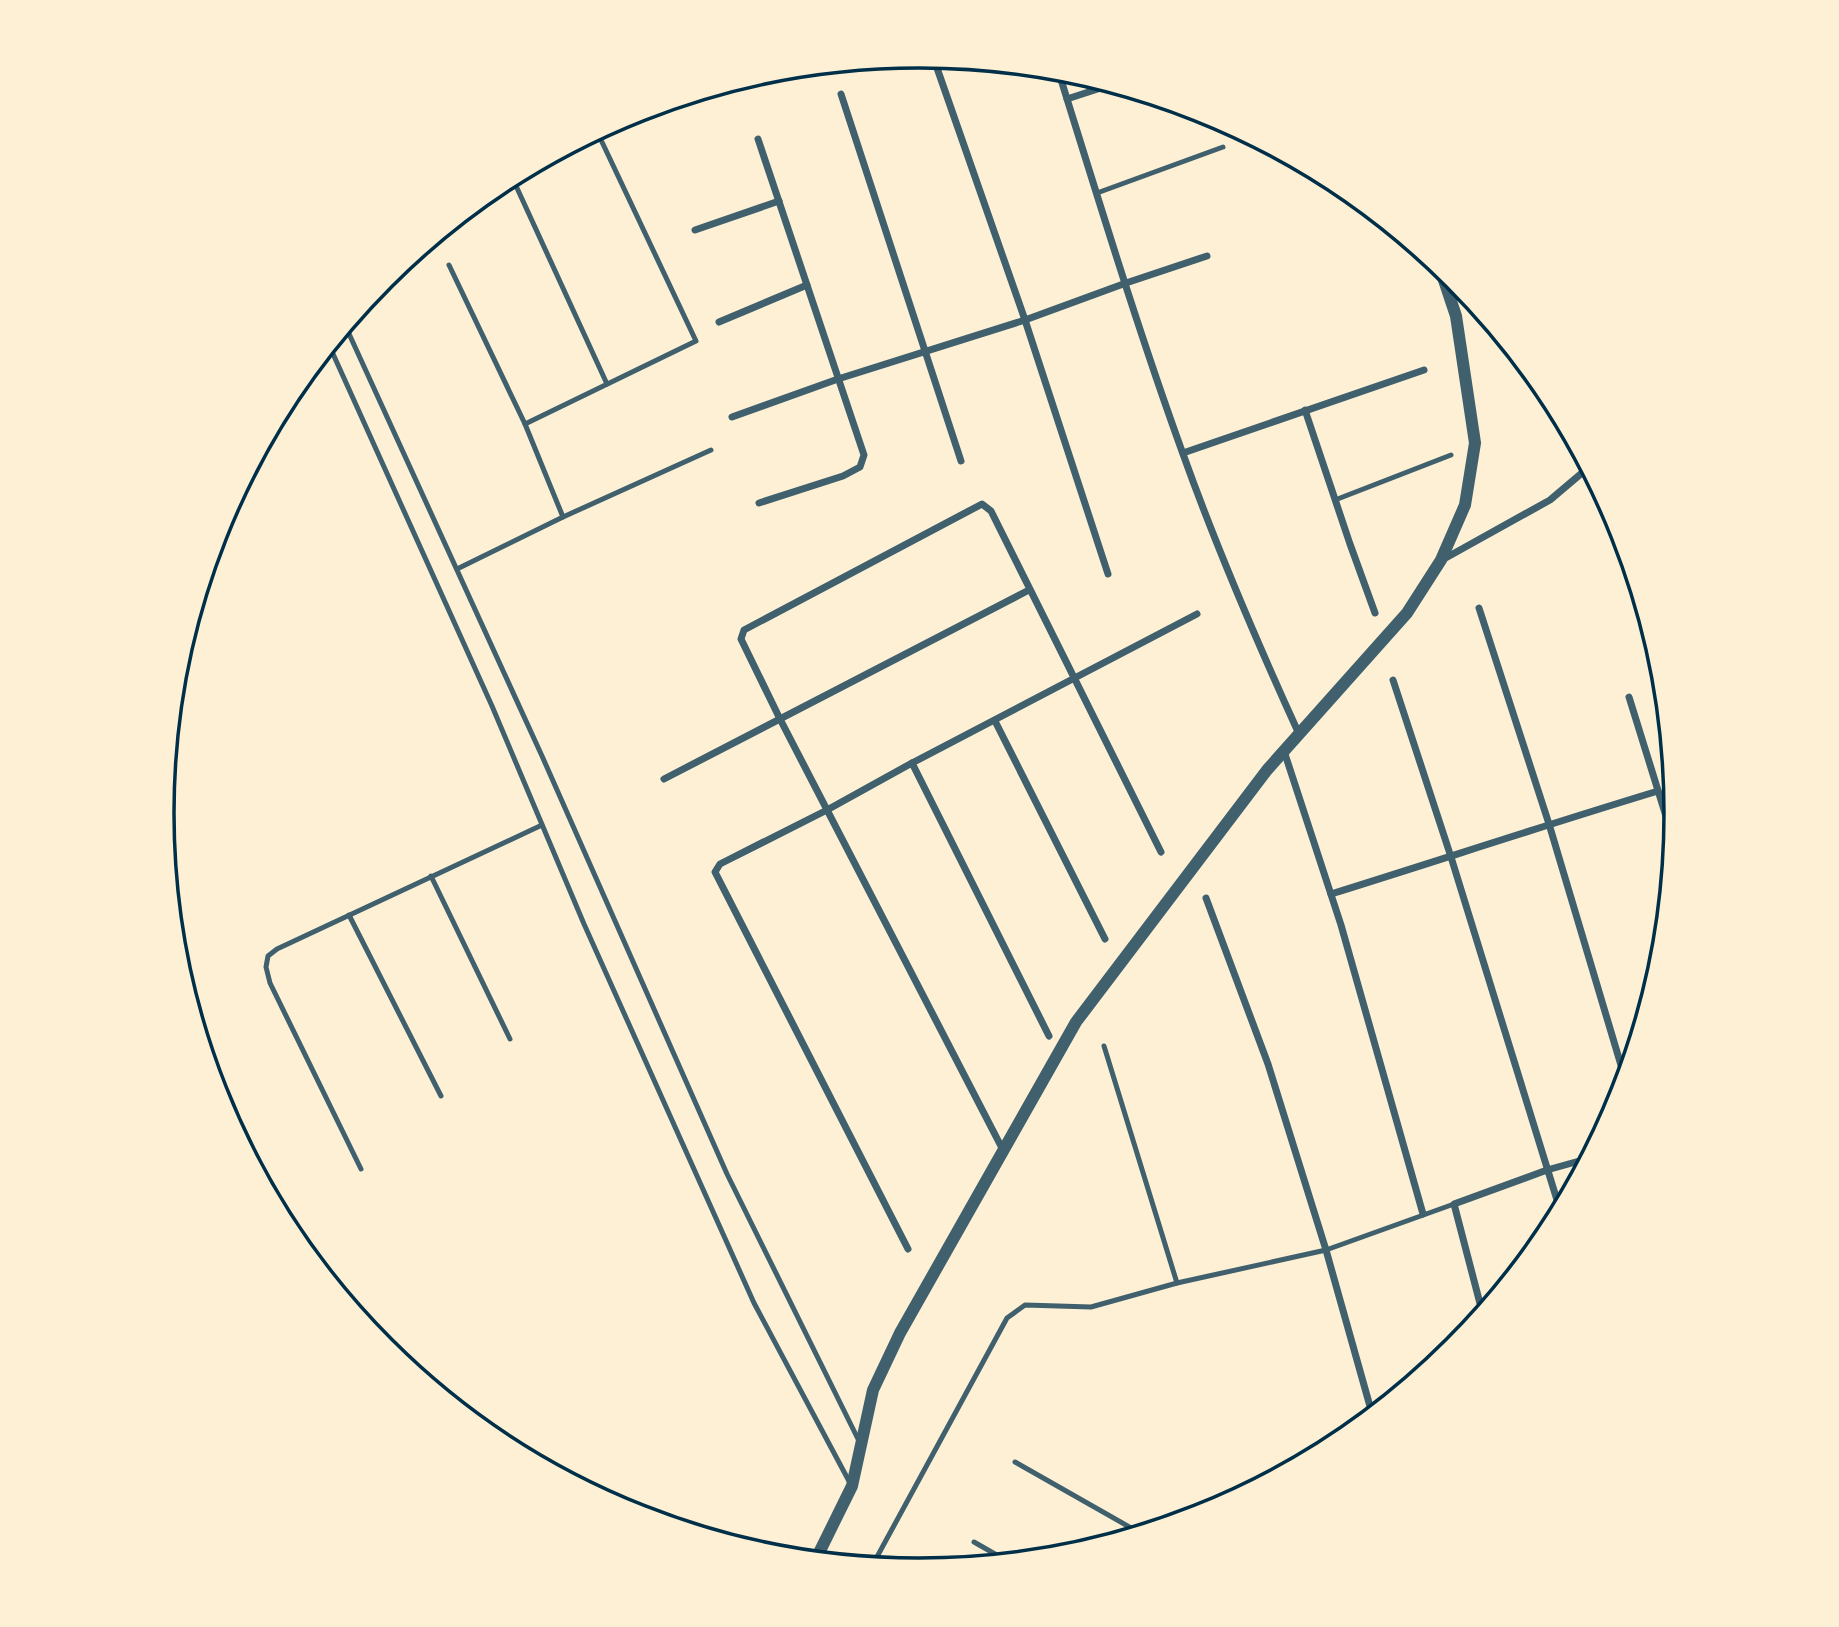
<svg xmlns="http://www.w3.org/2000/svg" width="1839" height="1627" font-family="Overpass,sans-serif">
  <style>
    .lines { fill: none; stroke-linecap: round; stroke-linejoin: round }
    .service { stroke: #3f606c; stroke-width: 5 }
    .minor { stroke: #3f606c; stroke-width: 7 }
    .tertiary { stroke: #3f606c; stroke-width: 12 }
    .rim { fill: none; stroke: #003049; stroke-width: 3.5 }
  </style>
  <rect width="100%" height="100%" fill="#fdf0d5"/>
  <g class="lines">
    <!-- service -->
    <g class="service">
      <polyline points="517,188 607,384"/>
      <polyline points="1097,193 1223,147"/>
      <polyline points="449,265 525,424"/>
      <polyline points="345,325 542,756 727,1174 859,1441"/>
      <polyline points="329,345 492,706 584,924 754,1303 850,1483"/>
      <polyline points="1335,500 1451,455"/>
      <polyline points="563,517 525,424 696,341 602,142"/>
      <polyline points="457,569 563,517 711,450"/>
      <polyline points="431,876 510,1039"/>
      <polyline points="349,915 441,1096"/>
      <polyline points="1104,1046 1177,1283"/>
      <polyline points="361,1169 270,983 266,967 268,956 277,949 542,825"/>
      <polyline points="1015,1462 1133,1529 1134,1536"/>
      <polyline points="974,1542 1009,1562"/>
      <polyline points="872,1566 1007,1318 1025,1305 1091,1307 1177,1283 1326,1250 1454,1204"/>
    </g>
    <!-- minor -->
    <g class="minor">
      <polyline points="939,58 937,68 1025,320 1108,574"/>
      <path d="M1058 70C1098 198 1137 327 1183 454 1217 549 1257 642 1299 734"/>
      <polyline points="841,94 961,461"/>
      <polyline points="1067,99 1113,84"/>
      <polyline points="758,139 864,455 860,467 843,476 759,503"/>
      <polyline points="695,230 779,201"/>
      <polyline points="719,322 807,285"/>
      <polyline points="1305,410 1350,544 1375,613"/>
      <polyline points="732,417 838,379 1025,320 1126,283 1207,256"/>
      <polyline points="1183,453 1424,370"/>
      <polyline points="1442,560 1550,500 1589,467"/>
      <polyline points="1479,608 1549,824 1626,1082"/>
      <polyline points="1393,680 1451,857 1561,1213"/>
      <polyline points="1629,697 1674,842"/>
      <polyline points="995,721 1105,939"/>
      <polyline points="1284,751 1341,925 1423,1214"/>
      <polyline points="912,763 1049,1036"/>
      <polyline points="664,779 1029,590"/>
      <path d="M1331 894C1440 860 1549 824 1658 791"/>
      <polyline points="1206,898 1268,1064 1326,1250 1373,1417"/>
      <polyline points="1003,1150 780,719 741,639 744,630 982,504 991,511 1161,852"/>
      <polyline points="908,1249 715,872 720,864 827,810 912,763 1197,614"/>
      <polyline points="1483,1315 1454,1204 1547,1170 1590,1158"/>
    </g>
    <!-- tertiary -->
    <polyline class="tertiary" points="815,1561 852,1486 873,1390 900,1333 1076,1022 1267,770 1407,613 1441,560 1465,505 1475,443 1456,316 1439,265"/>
  </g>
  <!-- crop -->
  <path d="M0 0H1839V1627H0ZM174 813a745 745 0 1 1 1490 0a745 745 0 1 1-1490 0Z" fill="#fdf0d5" fill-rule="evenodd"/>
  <path class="rim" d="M174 813a745 745 0 1 1 1490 0a745 745 0 1 1-1490 0Z"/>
</svg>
